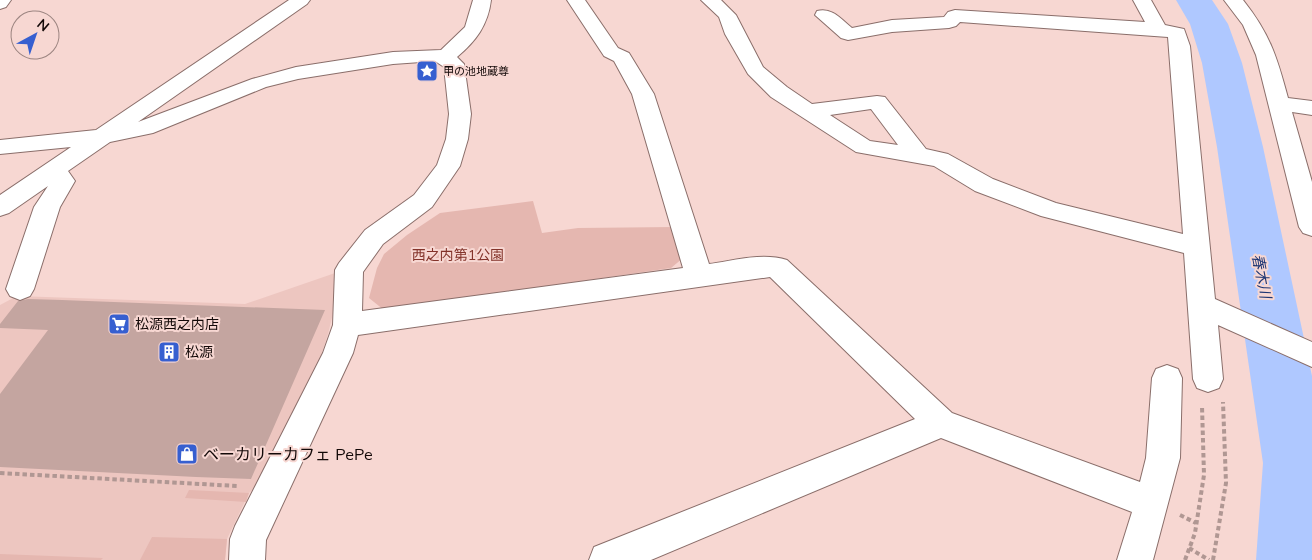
<svg xmlns="http://www.w3.org/2000/svg" width="1312" height="560" font-family="Mulish,'Noto Sans JP',sans-serif">
  <style>
    .built { fill: #edc6c0 }
    .green { fill: #e5b7b0 }
    .lines { fill: none; stroke-linecap: round; stroke-linejoin: round }
    .river { fill: #afc8ff; fill-rule: evenodd }
    .building { fill: #c4a5a0 }
    .minor-casing { stroke: #8a6e6a; stroke-width: 2 }
    .path { stroke: #b09793; stroke-width: 4; stroke-dasharray: 4.5 3; stroke-linecap: butt }
    .minor { fill: #fff; fill-rule: evenodd }
    .labels { text-anchor: middle; dominant-baseline: central; stroke-width: 4; stroke-linejoin: round; paint-order: stroke }
    .far-poi-label { font-size: 11px; fill: #130908; stroke: #f7d7d2; text-anchor: start }
    .park-label { font-size: 14px; fill: #83332a; stroke: #f7d7d2 }
    .poi-label { font-size: 14px; fill: #130908; stroke: #f7d7d2; text-anchor: start }
    .water-label { font-size: 15px; font-style: italic; fill: #1d3573; stroke: #f7d7d2 }
    .near-poi-label { font-size: 16px; fill: #130908; stroke: #f7d7d2; text-anchor: start }
  </style>
  <rect width="100%" height="100%" fill="#f7d7d2"/>
  <!-- built -->
  <polygon class="built" points="338,272 335,305 328,334 316,371 264,478 249,493 227,539 225,560 0,560 0,305 17,296 245,304"/>
  <!-- green -->
  <g class="green">
    <polygon points="533,201 542,233 578,228 674,227 683,258 671,268 384,310 369,298 377,268 384,254 407,235 440,213"/>
    <polygon points="189,490 249,493 246,502 185,498"/>
    <polygon points="152,537 227,539 225,560 140,560"/>
    <polygon points="0,554 103,558 101,560 0,560"/>
  </g>
  <g class="lines">
    <!-- river -->
    <polygon class="river" points="1176,0 1212,0 1228,24 1242,63 1263,147 1312,376 1312,560 1256,560 1263,463 1217,147 1202,63 1190,24"/>
  </g>
  <!-- building -->
  <polygon class="building" points="28,299 62,300 325,310 251,479 196,477 0,467 0,394 48,330 0,328 0,324 18,301"/>
  <g class="lines">
    <!-- minor casing -->
    <g class="minor-casing">
      <g id="minor">
        <polygon points="0,0 11,0 6,7 0,9"/>
        <path d="M289 0H310L307 4 138 122 252 79 296 67 393 52 441 50 465 27 473 0H491C488 25 476 41 457 57L464 64 471 114 468 139 460 166 432 207 383 244 363 272 362 311 683 268 632 94 614 61 604 56 567 0H585L618 48 629 53 654 94 709 264C733 261 762 252 787 260L952 413 1140 482 1146 458 1152 378 1156 369 1167 365 1178 369 1182 378 1180 458 1153 560H1117L1132 512 941 438 651 560H589L594 547 915 419 770 277 358 335 353 353 266 540 265 560H229L230 539 235 526 323 353 333 325 335 270 339 263 365 230 414 195 437 165 446 139 449 114 444 67 435 61 393 64 298 79 266 87 153 133 110 142 68 171 75 181 60 207 34 289 30 296 20 300 10 296 6 289 34 207 48 186 9 213 0 216V195L71 147 0 154V140L96 130Z"/>
        <path d="M701 0H721L736 15 763 67 787 87 812 104 877 96 885 97 926 149 948 154 993 179 1056 203 1183 234 1168 37 960 22 956 26 949 28 892 32 848 40 841 38 815 15 817 11C832 7 841 19 852 28L892 20 944 17 948 12 955 10 1145 22 1133 0H1151L1165 25 1184 29 1190 46 1215 299 1312 342V367L1218 325 1223 379 1219 388 1208 392 1197 388 1193 379 1184 253 1041 216 975 191 934 166 856 152 771 97 748 74 725 34 719 17ZM871 109 898 145 870 141 830 115Z"/>
        <path d="M1224 0H1243C1270 34 1277 57 1288 98L1312 101V115L1292 112 1312 182V236L1303 233 1299 227 1256 55 1243 25Z"/>
      </g>
    </g>
    <!-- path -->
    <g class="path">
      <polyline points="0,473 237,486"/>
      <polyline points="1180,515 1196,523"/>
      <polyline points="1189,548 1209,560"/>
      <polyline points="1185,560 1195,533 1204,475 1202,406"/>
      <polyline points="1213,560 1226,483 1223,402"/>
    </g>
    <!-- minor -->
    <use href="#minor" class="minor"/>
  </g>
  <!-- icons -->
  <defs>
    <g id="sight-square" transform="scale(1.125)"><rect x="-9" y="-9" width="18" height="18" rx="4" fill="#365fd0" stroke="#f7d7d2"/><path d="M0-6L1.8-2.2L6-1.7L2.9 1.2L3.7 5.4L0 3.3L-3.7 5.4L-2.9 1.2L-6-1.7L-1.8-2.2Z" fill="#fff"/></g>
    <g id="supermarket-square" transform="scale(1.125)"><rect x="-9" y="-9" width="18" height="18" rx="4" fill="#365fd0" stroke="#f7d7d2"/><path d="M-6-5.5h2.5l.6 2H6L4.5 2H-2.5L-4.4-4H-6ZM-1.5 3.2a1.3 1.3 0 1 0 .1 0ZM3 3.2a1.3 1.3 0 1 0 .1 0Z" fill="#fff"/></g>
    <g id="building-square" transform="scale(1.125)"><rect x="-9" y="-9" width="18" height="18" rx="4" fill="#365fd0" stroke="#f7d7d2"/><path d="M-4-6H4V6H1V3H-1V6H-4ZM-2.5-4.3h1.7v1.8h-1.7ZM.8-4.3h1.7v1.8H.8ZM-2.5-1h1.7V.8h-1.7ZM.8-1h1.7V.8H.8Z" fill="#fff"/></g>
    <g id="shop-square" transform="scale(1.125)"><rect x="-9" y="-9" width="18" height="18" rx="4" fill="#365fd0" stroke="#f7d7d2"/><path d="M-5-2.5h2.3a2.7 3.5 0 0 1 5.4 0H5L5.5 6h-11ZM-1.5-2.5h3a1.5 2.3 0 0 0-3 0Z" fill="#fff"/></g>
  </defs>
  <g fill-rule="evenodd">
    <use href="#sight-square" x="427" y="71"/>
    <use href="#supermarket-square" x="119" y="324"/>
    <use href="#building-square" x="169" y="352"/>
    <use href="#shop-square" x="187" y="454"/>
  </g>
  <g class="labels">
    <!-- far-poi labels -->
    <g class="far-poi-label">
      <text x="443" y="71">甲の池地蔵尊</text>
    </g>
    <!-- park labels -->
    <g class="park-label">
      <text x="458" y="255">西之内第1公園</text>
    </g>
    <!-- poi labels -->
    <g class="poi-label">
      <text x="135" y="324">松源西之内店</text>
      <text x="185" y="352">松源</text>
    </g>
    <!-- water labels -->
    <g class="water-label">
      <text transform="translate(1262 276) rotate(79)">春木川</text>
    </g>
    <!-- near-poi labels -->
    <g class="near-poi-label">
      <text x="203" y="454">ベーカリーカフェ PePe</text>
    </g>
  </g>
  <!-- north arrow -->
  <g transform="translate(35 35) rotate(40)"><circle r="24" fill="#f7d7d2" stroke="#9c8581"/>
  <path d="M0-4L9 19L0 12L-9 19Z" fill="#365fd0"/>
  <text y="-8" font-size="14" font-weight="bold" text-anchor="middle" fill="#130908">N</text>
  </g>
</svg>
